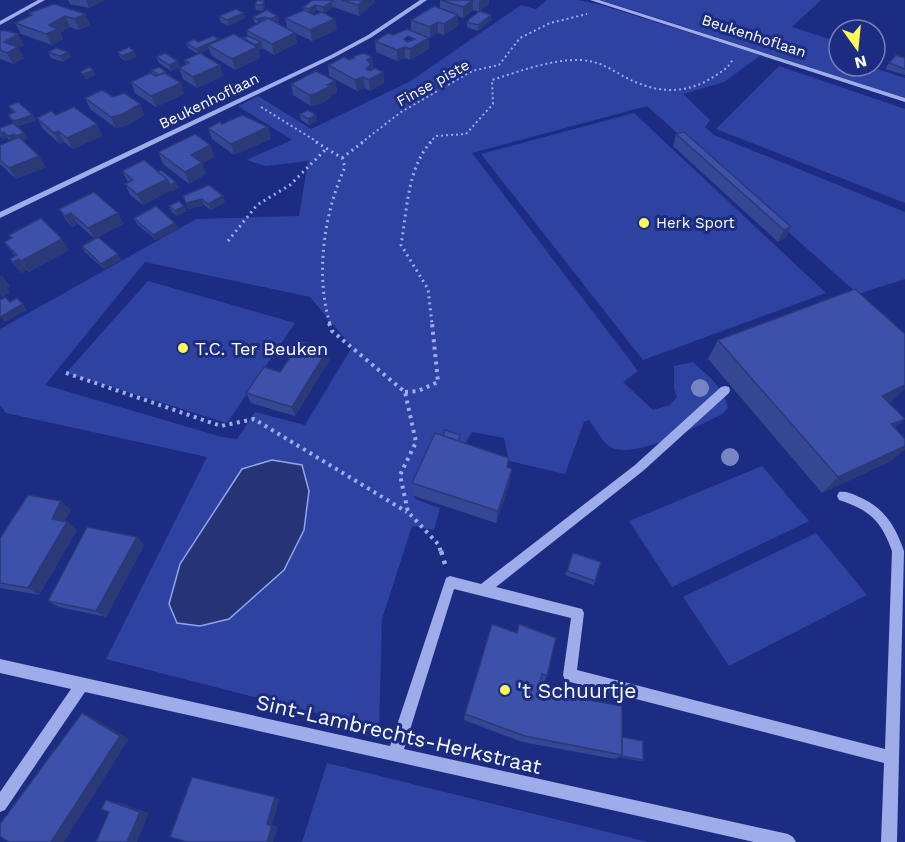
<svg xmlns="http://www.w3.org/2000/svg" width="905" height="842" font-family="'Work Sans',sans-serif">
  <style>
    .green { fill: #2e42a1; fill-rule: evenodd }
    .water { fill: #263374; stroke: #92a3ed; stroke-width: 1.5 }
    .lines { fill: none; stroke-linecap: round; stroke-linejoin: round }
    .path-far3 { stroke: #9facea; stroke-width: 2; stroke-dasharray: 2 3; stroke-linecap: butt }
    .path-far2 { stroke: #9facea; stroke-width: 3; stroke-dasharray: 2 4; stroke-linecap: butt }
    .path-far1 { stroke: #9facea; stroke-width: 4; stroke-dasharray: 3 4.5; stroke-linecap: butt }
    .path { stroke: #9facea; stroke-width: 4.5; stroke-dasharray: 4 6; stroke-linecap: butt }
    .minor { fill: #9facea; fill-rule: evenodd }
    .tree { fill: #7785c3 }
    .wall { fill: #354692; fill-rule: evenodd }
    .shaded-wall { fill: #2b3977 }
    .building { fill: #3e51aa; stroke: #2b3977; stroke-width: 1.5; fill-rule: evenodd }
    .poi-dot { fill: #fcf95b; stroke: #1b2c82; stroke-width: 2 }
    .labels { text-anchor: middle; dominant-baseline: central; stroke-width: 6; stroke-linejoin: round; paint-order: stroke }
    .far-street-label { font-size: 15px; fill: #fff; stroke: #1b2c82 }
    .far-poi-label { font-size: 15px; fill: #fff; stroke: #1b2c82; text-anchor: start }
    .poi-label { font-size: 18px; fill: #fff; stroke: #1b2c82; text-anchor: start }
    .near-poi-label { font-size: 21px; fill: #fff; stroke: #1b2c82; text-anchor: start }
    .near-street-label { font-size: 21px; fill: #fff; stroke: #1b2c82 }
  </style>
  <rect width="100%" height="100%" fill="#1b2c82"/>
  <!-- green -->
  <g class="green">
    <path d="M547 0H578L601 5 761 55 724 82 683 94 710 120 705 127 714 135 905 212V279L858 294 647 106 472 153 638 371 623 382 653 410 670 405 677 397 674 389V366L693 362C708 376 724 387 728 408L722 414C700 425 631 462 609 446 601 440 595 428 589 420L584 422 565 474 509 461 504 438 472 432 463 447H435L414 496 415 499 440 508 434 530 412 526 382 619 379 729 106 659 207 457 6 413 0 405V329L196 219 299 216 308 161 266 166 246 160 292 140 238 106 258 96 311 129 409 82 521 5 536 9ZM145 262 310 297 352 347 305 425 255 412 237 439 222 437 45 385Z"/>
    <polygon points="601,0 821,0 792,27 839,42 839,66 875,66 875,54 885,57 877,69 905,78 905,98"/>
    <polygon points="779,66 905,109 905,203 716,129"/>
    <polygon points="634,113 826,293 643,360 481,154"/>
    <polygon points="148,281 295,323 227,423 66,373"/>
    <polygon points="762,466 809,521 672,587 629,521"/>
    <polygon points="816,533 867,595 729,666 683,597"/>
    <polygon points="327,763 648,842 302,842"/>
  </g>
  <!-- water -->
  <polygon class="water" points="272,460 302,465 309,491 304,530 284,570 229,619 200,626 177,623 169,604 180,564 242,469"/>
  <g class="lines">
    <!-- path-far3 -->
    <g class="path-far3">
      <polyline points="261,107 319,143"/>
      <polyline points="361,143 401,112 472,71 499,65 520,38 550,23 587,14"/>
      <path d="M429 143 436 136 466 134 493 104 492 80C521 71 551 59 581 60 598 61 609 68 623 76 652 92 681 96 710 79 719 73 730 68 733 58"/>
    </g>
    <!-- path-far2 -->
    <g class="path-far2">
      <path d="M316 142 342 158 345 167C324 213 315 275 330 324"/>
      <path d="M431 142C407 168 407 212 401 245L428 289 432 324"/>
      <polyline points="342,158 363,142"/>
      <polyline points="228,241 257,205 290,185 327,148"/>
    </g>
    <!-- path-far1 -->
    <g class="path-far1">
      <polyline points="329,323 332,331 405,392 416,442 400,475 408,512 439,545 441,553"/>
      <polyline points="66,373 221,426 254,419 407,512"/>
      <polyline points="405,392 418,391 438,382 432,323"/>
    </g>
    <!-- path -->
    <polyline class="path" points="441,551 445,564"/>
    <!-- minor -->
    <g class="minor">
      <polygon points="38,0 45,0 0,25 0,21"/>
      <polygon points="420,0 427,0 372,37 335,57 0,218 0,212 331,55 368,35"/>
      <polygon points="590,0 599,0 905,98 905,102"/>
      <path d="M725 386 729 387 730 390 729 393 643 471 496 587 582 609 584 613 577 670 885 749 892 551C881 520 869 510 839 500L837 496 839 492C845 491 851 493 857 496 883 506 895 525 904 551L897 842H881L884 763 570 682 565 680 563 675 571 618 454 589 404 749 788 834 793 837 796 842H754L85 692 5 810 0 812V792L71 689 0 673V659L390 746 446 578 450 576 481 584 635 465 721 387Z"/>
    </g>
  </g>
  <!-- trees -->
  <g class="tree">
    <circle cx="700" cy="388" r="9"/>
    <circle cx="730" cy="457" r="9"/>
  </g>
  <!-- wall -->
  <g class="wall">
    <polygon points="68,0 105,0 89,8 70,4"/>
    <polygon points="257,0 265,6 263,11 256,10 255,5"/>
    <path d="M332 0H374L375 2 359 16 333 7 324 13 337 30 312 41 295 33 297 43 274 55 262 48 258 50 260 58 235 70 212 56 209 49 200 53 220 65 223 76 197 88 183 79 179 68 186 65 184 60 198 54 188 48 186 43 198 42 219 39 220 41 243 39 248 36 246 30 257 24 254 22 253 17 278 16 279 21 276 23 287 28 285 18 304 10 303 7 332 1ZM317 10 321 12 314 15 312 14Z"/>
    <path d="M440 0H489V4L480 11 491 15V20L478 31 467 27V22L479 12 473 10 463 18 458 16V26L444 35 438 33 430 38 422 35 429 49 410 60 405 58 397 61 376 52 375 41 411 31V20L440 8ZM408 36 415 39 406 41 404 39Z"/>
    <polygon points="29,13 85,14 90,25 79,30 70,27 60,33 63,39 52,45 21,34 15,23 30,16"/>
    <polygon points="219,16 245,18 228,26 221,22"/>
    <polygon points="0,31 24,45 18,48 24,58 13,64 0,59"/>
    <polygon points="48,52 68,52 71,57 63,62 51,58"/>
    <polygon points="118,52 137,57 125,61 120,57"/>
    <polygon points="156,57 180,67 171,71 159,63"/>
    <polygon points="372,57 373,68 372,70 383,72 384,83 370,91 365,88 357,91 329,76 328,65 349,60"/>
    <polygon points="905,58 905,75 885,69 889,63"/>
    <polygon points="151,70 167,74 184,94 156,107 135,93 131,82 153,75"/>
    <polygon points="335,81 337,92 331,95 331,98 318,105 311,106 293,95 291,84"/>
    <polygon points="113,97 140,104 144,115 128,125 116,128 90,109 85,98"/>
    <polygon points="8,106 36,121 18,126 12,121 8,115 13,113"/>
    <polygon points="300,114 317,121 309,125 301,120"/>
    <polygon points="56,115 97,124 102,136 73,149 64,142 60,144 43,129 37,118"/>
    <polygon points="222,124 268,127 271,139 234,155 212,139 208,128"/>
    <polygon points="0,128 28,138 23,141 46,167 16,179 0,164 0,145 10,141 7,137 3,139 0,136"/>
    <polygon points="676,134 791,227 785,238 778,242 673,146"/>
    <polygon points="210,145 214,157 202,163 206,174 189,184 163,164 158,152"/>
    <polygon points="122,171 179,187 173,191 171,190 143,205 130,195 125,184 128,182"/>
    <polygon points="183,196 225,202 211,210 204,205 188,209"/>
    <polygon points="169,206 184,206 187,211 177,216 172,212"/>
    <polygon points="59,209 124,224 98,237 121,260 104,269 85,252 82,246 95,239 78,224 72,227 66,220"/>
    <polygon points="134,218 175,223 178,228 156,240 137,224"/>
    <polygon points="9,235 69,250 29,272 27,270 21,273 10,259 15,256 4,242 11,238"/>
    <polygon points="718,340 899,395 889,403 895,428 905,439 905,449 891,461 822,493 708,359"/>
    <polygon points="330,359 295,416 251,403 246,393 280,372"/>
    <polygon points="443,436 460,439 459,442 508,468 512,469 510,482 496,523 414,496 412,483"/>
    <polygon points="71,510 64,521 67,522 77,530 39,595 0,588 0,538"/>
    <polygon points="144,545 106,617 59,607 48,601"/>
    <polygon points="573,553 595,581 593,585 565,575"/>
    <polygon points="519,624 547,676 543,683 540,682 538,691 622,737 643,760 640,761 619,757 615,759 522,742 464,720 465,714 517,633"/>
  </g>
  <!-- shaded-wall -->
  <g class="shaded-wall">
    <polygon points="86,0 105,0 89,8"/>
    <polygon points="364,0 374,0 375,2 359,16 358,5"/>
    <polygon points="473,0 473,10 463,18 463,7"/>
    <polygon points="481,0 489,0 489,4 479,12 479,1"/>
    <polygon points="264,1 265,6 263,11 262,5"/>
    <polygon points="332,2 333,7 324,13 323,7"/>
    <polygon points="316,5 317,10 310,15 309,9"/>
    <polygon points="244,13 245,18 228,26 227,20"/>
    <polygon points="85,14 90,25 79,30 75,19"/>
    <polygon points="458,15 458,26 444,35 444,24"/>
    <polygon points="491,15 491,20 478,31 478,25"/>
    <polygon points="65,16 70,27 60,33 63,39 52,45 46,34 49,25"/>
    <polygon points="278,16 279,21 270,25 269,20"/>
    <polygon points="264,17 265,22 259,25 257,19"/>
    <polygon points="335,19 337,30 312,41 310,30"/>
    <polygon points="438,22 438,33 430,38 430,27"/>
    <polygon points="295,33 297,43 274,55 272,44"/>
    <polygon points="18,34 24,45 18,48 24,58 13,64 7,53 4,42"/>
    <polygon points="429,38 429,49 410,60 410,49"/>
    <polygon points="219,39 221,44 208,45 209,49 198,54 196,49"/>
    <polygon points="261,42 262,48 258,50 260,58 235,70 232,59 256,48 255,45"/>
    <polygon points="405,47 405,58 397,61 397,50"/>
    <polygon points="134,51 137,57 125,61 122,56"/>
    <polygon points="68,52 71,57 63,62 60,56"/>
    <polygon points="372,57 373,68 372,69 373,75 367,80 366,69 367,60"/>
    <polygon points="178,61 180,67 171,71 169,65"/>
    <polygon points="220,65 223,76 197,88 193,77"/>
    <polygon points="93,70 96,75 86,80 83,74"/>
    <polygon points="383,72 384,83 370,91 369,80"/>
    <polygon points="363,77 365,88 357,91 355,80"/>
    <polygon points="335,81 337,92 331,95 331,98 318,105 311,106 309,95"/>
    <polygon points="181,83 184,94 156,107 151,96"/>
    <polygon points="140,104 144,115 128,125 116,128 111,117"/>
    <polygon points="33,115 36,121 18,126 14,121"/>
    <polygon points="316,115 317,121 309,125 308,119"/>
    <polygon points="97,124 102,136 73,149 67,138"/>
    <polygon points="268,127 271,139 234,155 231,144"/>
    <polygon points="58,131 64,142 60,144 54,133"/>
    <polygon points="4,132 7,137 3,139 0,133"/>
    <polygon points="24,133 28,138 19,142 16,136"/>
    <polygon points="14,134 17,140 12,142 8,136"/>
    <polygon points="210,145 214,157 196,166 191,155"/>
    <polygon points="39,156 46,167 16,179 9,168"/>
    <polygon points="202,163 206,174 189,184 185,172"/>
    <polygon points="167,179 172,190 143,205 137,194"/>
    <polygon points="176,182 179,187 173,191 170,185"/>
    <polygon points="223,196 225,202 211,210 208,204"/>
    <polygon points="202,199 204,205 188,209 186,203"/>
    <polygon points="184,206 187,211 177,216 175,211"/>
    <polygon points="71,213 78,224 72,227 65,216"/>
    <polygon points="118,213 124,224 95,239 88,228"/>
    <polygon points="175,223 178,228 156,240 153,235"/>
    <polygon points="791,227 785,238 778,242 784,230"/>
    <polygon points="62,239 69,250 29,272 21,261"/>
    <polygon points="118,254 121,260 104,269 101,264"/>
    <polygon points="19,259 27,270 21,273 13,262"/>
    <polygon points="2,275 10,286 7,288 10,292 2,297 0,294 0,276"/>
    <polygon points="23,304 27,310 5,322 0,317"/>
    <polygon points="328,349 330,359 295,416 292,407"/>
    <polygon points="905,382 905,389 891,402 865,414 882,396"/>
    <polygon points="905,419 886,437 891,424"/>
    <polygon points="905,446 905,449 891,461 822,493 838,477"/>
    <polygon points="512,469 510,482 496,523 498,511"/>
    <polygon points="61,501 71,510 61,527 52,519"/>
    <polygon points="67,522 77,530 39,595 28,588"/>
    <polygon points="137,537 144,545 106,617 96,611"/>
    <polygon points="82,713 92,717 129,739 64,842 51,842"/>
    <polygon points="275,797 280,799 272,825 278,827 273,842 267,842 267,824"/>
    <polygon points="106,800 117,802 149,813 137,842 127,842"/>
  </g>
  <!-- building -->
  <g class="building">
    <polygon points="257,0 264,1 262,5 255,5"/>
    <polygon points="313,0 329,0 333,1 323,7 316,5 309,9 303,7"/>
    <polygon points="342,0 364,0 358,5"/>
    <polygon points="441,0 473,0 463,7"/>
    <polygon points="54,4 85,14 75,19 65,16 49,25 57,29 46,34 15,23 32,15 29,13"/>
    <polygon points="434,6 458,15 444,24 438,22 430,27 411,20"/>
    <polygon points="236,9 244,13 227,20 219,16"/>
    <polygon points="267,10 278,16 270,19 264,17 257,19 253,17"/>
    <polygon points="304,10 314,15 322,12 335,19 310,30 285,18"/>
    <polygon points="480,11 491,15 478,25 467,22 469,19"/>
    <polygon points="268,18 295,33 272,44 246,30"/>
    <path d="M407 29 429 38 410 49 405 47 397 50 375 41 388 33 393 35ZM408 36 415 39 407 42 404 39Z"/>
    <polygon points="3,30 18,34 4,42 18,47 7,53 0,50 0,31"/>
    <polygon points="234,34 257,47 232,59 208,45"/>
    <polygon points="213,36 219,39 196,49 186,43 194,39 198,42"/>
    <polygon points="248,36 261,42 255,45 243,38"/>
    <polygon points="129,47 134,51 122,56 118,52"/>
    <polygon points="56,48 68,52 60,56 48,52"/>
    <polygon points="165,53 178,61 169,65 156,57"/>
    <polygon points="200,53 220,65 193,77 179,68 189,63 184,60"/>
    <polygon points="364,53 372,57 367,60 371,64 366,69 370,71 375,68 383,72 369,80 363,77 355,80 328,65 344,57 349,60 354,58 354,56"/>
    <polygon points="896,55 905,58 905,69 889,63"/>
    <polygon points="90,67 93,70 83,74 80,72"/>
    <polygon points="159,67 166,72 159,75 151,70"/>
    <polygon points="316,71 335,81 327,85 329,87 315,94 309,95 291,84"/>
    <polygon points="150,73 156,76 165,73 181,83 151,96 131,82"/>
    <polygon points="102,90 113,97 124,93 140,104 123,114 111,117 85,98"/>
    <polygon points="18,102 33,115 14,121 8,115 15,112 8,106"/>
    <polygon points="74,107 97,124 67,138 58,131 54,133 37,118 51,111 56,115"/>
    <polygon points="308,110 316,115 308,119 300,114"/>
    <polygon points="242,115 268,127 231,144 208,128 220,122 222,124"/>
    <polygon points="13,123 24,133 16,136 14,134 8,136 4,132 0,133 0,128"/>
    <polygon points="684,132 791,227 784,230 676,134"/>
    <polygon points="195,134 210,145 191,155 202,163 185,172 158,152"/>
    <polygon points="19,137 39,156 9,168 0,160 0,145"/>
    <polygon points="144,160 167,179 137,194 125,184 133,180 122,171"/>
    <polygon points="161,170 176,182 170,185 167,179 158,172"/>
    <polygon points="209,185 223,196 208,204 202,199 186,203 183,196"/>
    <polygon points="94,192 118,213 88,228 71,213 65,216 59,209"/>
    <polygon points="179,201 184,206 175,211 169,206"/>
    <polygon points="156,206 175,223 153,235 134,218"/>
    <polygon points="41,218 62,239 21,261 19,259 13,262 10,259 17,255 4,242 12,238 9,235"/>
    <polygon points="98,237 118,254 101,264 82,246"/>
    <polygon points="855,289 905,334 905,385 882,396 905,419 891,424 905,439 905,446 838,477 718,340"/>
    <polygon points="5,297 10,302 17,298 23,304 0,317 0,300"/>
    <polygon points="301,341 328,349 292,407 246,393 264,367 280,372"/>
    <polygon points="445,430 460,435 458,441 443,436"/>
    <polygon points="435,433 509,458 507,467 512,469 498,511 412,483"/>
    <polygon points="28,495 61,501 52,519 67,522 28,588 0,583 0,538"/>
    <polygon points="87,527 137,537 96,611 48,601"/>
    <polygon points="573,553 601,562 595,581 567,571"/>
    <polygon points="492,624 517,633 519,624 556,638 547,676 542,674 538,691 622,706 622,755 525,736 465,714"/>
    <polygon points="82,713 120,736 51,842 9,842 0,836 0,824"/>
    <polygon points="622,737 643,741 643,760 621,756 622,755"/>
    <polygon points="192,777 275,797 267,824 272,826 267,842 187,842 170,837"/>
    <polygon points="106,800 140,812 127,842 96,842 109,812 101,809"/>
  </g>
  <!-- markers -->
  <g class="poi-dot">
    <circle cx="644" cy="223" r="6"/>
    <circle cx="183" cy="348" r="6"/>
    <circle cx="505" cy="690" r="6"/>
  </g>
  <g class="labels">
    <!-- far-street labels -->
    <g class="far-street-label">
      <text transform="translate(754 36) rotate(18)">Beukenhoflaan</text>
      <text transform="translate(433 83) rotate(-29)">Finse piste</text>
      <text transform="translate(209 101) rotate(-26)">Beukenhoflaan</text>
    </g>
    <!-- far-poi labels -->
    <g class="far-poi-label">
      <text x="656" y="223">Herk Sport</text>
    </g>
    <!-- poi labels -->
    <g class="poi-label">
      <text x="195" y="348">T.C. Ter Beuken</text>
    </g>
    <!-- near-poi labels -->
    <g class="near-poi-label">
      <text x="517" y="690">'t Schuurtje</text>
    </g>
    <!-- near-street labels -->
    <g class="near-street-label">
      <text transform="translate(399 734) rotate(13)">Sint-Lambrechts-Herkstraat</text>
    </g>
  </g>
  <!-- north arrow -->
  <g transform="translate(857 48) rotate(165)"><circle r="28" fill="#1b2c82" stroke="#7680b4" stroke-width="1.5"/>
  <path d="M0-4.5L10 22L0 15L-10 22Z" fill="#fcf95b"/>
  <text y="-9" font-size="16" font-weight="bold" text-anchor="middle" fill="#ffffff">N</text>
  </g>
</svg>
